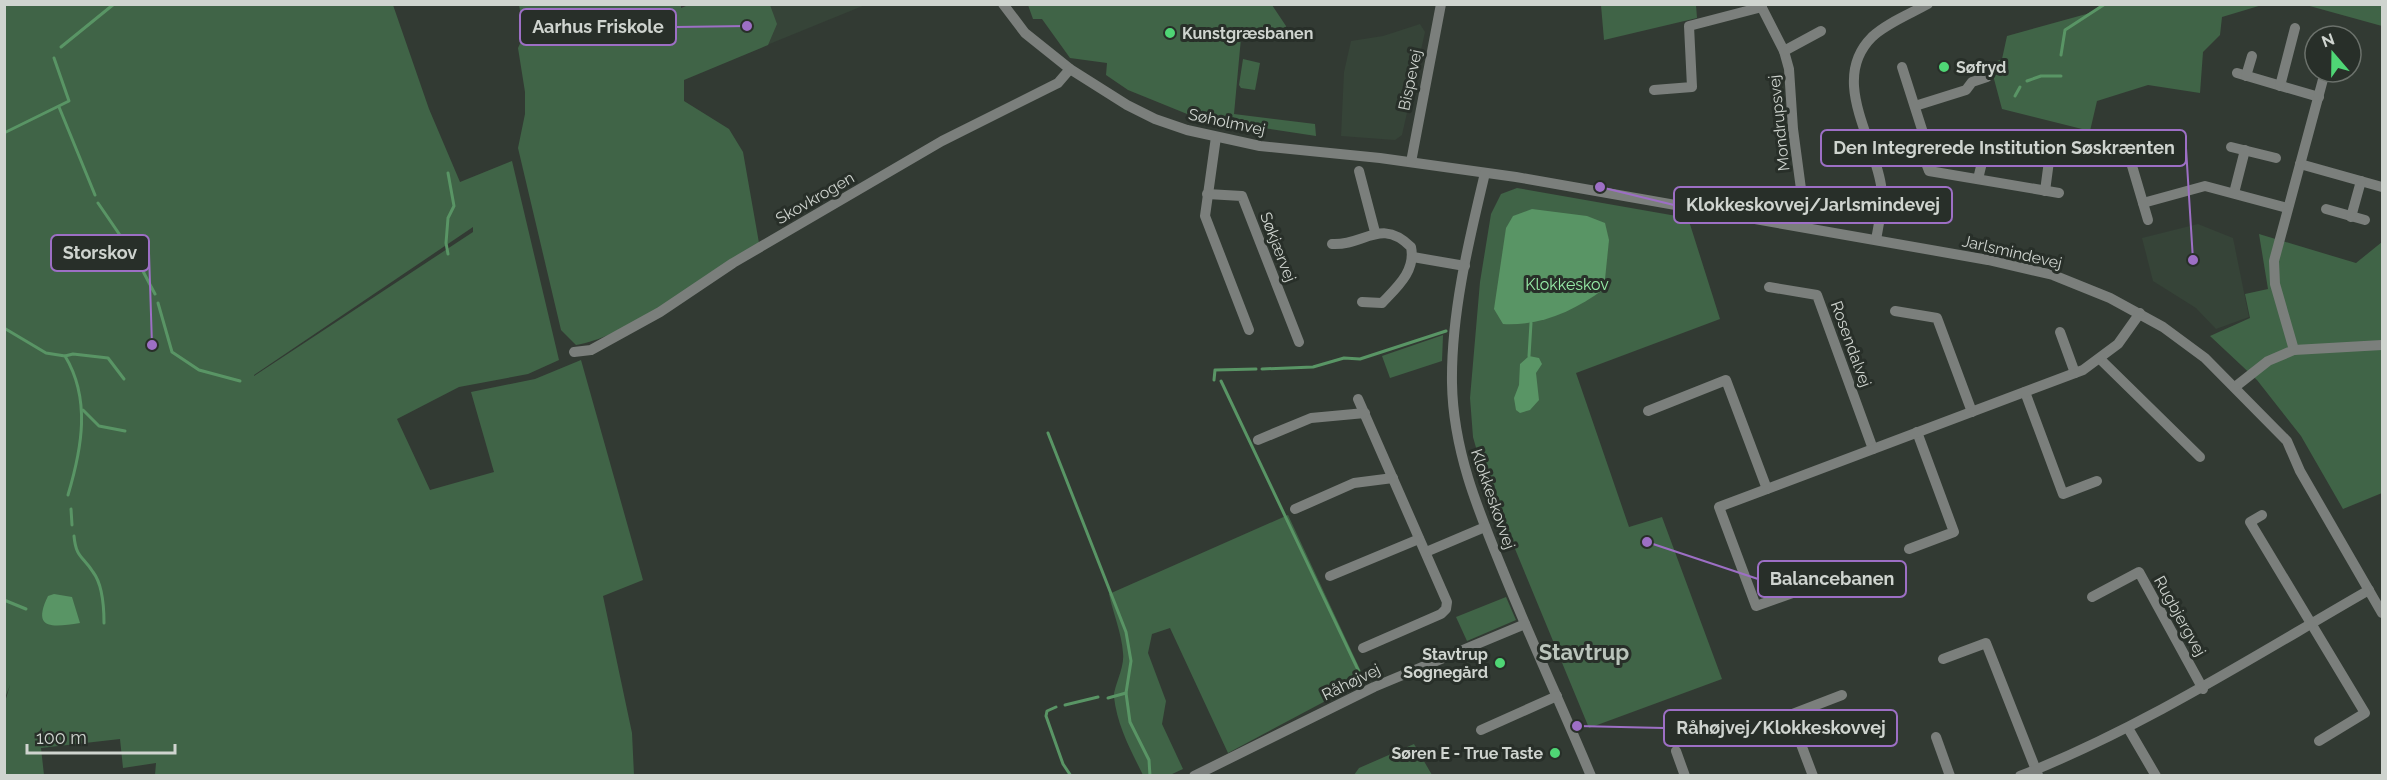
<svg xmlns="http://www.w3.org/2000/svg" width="2387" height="780" font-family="Raleway,sans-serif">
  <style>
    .built { fill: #364438 }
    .green { fill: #406447; fill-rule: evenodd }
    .water { fill: #599565 }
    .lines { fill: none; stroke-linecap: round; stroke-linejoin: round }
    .stream { stroke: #599565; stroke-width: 3 }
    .minor { stroke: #7b7f7c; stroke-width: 10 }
    .poi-dot { fill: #4fd675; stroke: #282f29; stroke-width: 2 }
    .labels { text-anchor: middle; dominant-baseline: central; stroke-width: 6; stroke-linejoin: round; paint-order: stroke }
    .poi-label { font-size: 16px; font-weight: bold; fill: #cfd4cf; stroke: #282f29; text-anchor: start }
    .street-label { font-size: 16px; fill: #cfd4cf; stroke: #282f29 }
    .park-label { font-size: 16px; fill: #97eca7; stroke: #282f29 }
    .district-label { font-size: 22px; font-weight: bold; fill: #bac4bb; stroke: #282f29 }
    .leader { fill: none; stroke: #9d6fc5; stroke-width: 2 }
    .callout-dot { fill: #9d6fc5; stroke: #282f29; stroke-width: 2 }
    .callout { fill: #282f29; stroke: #9d6fc5; stroke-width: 2 }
    .callout-label { font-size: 18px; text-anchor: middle; font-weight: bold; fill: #cfd4cf }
  </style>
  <rect width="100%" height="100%" fill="#323a33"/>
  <!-- built -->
  <g class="built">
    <polygon points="691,4 865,5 684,79"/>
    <polygon points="1420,24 1425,32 1402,135 1395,140 1341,136 1344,72 1351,41 1383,36"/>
    <polygon points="2198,224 2233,238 2249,317 2216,329 2196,308 2153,281 2142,238"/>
  </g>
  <!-- green -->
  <g class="green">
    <path d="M681 4V8L691 4 770 5 777 24 768 45 684 80V101L729 129 743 152 759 243C715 271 625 338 576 345L561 330 518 148 525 114V92L518 48 524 35 519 5Z"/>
    <path d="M5 5H393L429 109 460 182 512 161 559 360 528 374 459 387 397 419 430 490 494 472 471 392 535 379 581 360 643 580 603 596 632 733 634 775H155L156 763 123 768 120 739 41 748 44 775H5V702L10 685 5 698ZM473 227V232L254 376V375Z"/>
    <polygon points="1028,5 1272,5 1286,26 1284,38 1241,38 1234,114 1315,124 1316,136 1197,118 1128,90 1106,75 1107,63 1070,58 1042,19 1033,19"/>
    <polygon points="1601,5 1696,5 1697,18 1604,40"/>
    <polygon points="2101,5 2262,5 2222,17 2220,35 2203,52 2200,93 2148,85 2097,101 2090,131 2002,109 1990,64 2002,59 2007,36 2090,13"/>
    <polygon points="2306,5 2382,5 2382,26"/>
    <polygon points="1243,59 1260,63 1255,90 1241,88 1239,85"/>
    <polygon points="1517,188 1688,218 1720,319 1576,373 1629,527 1662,517 1722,679 1589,728 1482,469 1473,437 1470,398 1480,282 1491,214 1501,194"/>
    <polygon points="2259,234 2356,263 2382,242 2382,493 2343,509 2301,436 2257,380 2210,336 2250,318 2245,294 2268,289"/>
    <polygon points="1443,335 1442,361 1390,378 1382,356"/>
    <path d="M1288 515 1365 680 1228 753 1170 628 1152 634 1148 653 1166 701 1162 724 1183 769 1170 775H1143C1131 751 1117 725 1114 697 1113 688 1125 668 1123 653 1122 634 1113 613 1109 594Z"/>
    <polygon points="1506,597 1516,620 1467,641 1456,617"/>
    <polygon points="1414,744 1432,775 1354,775 1359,768"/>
  </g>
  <!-- water -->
  <g class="water">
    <path d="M1532 209 1587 216 1605 223 1609 240 1604 289C1574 311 1541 326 1503 324L1494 309 1506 228 1513 216Z"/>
    <polygon points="1529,356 1539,358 1542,364 1536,373 1539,400 1530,410 1520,413 1516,410 1514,398 1519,385 1520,364"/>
    <path d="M54 594 72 597 80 623C54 627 31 631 48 596Z"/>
  </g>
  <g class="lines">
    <!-- stream -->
    <g class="stream">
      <polyline points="61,47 114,4"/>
      <polyline points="2061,55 2065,30 2105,4"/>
      <polyline points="2027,81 2041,76 2061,76"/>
      <polyline points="2015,96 2020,87"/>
      <polyline points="59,107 95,195"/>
      <polyline points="4,133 69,101 54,58"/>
      <polyline points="448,173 454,206 448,218 446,243 448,254"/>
      <polyline points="98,203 137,260 155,294"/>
      <polyline points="158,303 172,352 199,370 240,381"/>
      <path d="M4 328 46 353 65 356C91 399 82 448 68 495"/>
      <polyline points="65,356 73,354 108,358 124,379"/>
      <polyline points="1529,356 1531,323"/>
      <polyline points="1262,369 1313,367 1344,358 1360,359 1446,331"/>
      <polyline points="1214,380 1215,370 1256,369"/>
      <polyline points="1221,381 1361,676"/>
      <polyline points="83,410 99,426 125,431"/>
      <polyline points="1048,433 1126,632 1131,661 1126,693 1130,722 1149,760 1150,776"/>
      <polyline points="71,509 72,525"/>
      <path d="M74 536C76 558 83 556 93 572 103 585 104 607 104 623"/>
      <polyline points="4,600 26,609"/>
      <polyline points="1108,698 1126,693"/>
      <polyline points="1065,705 1098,697"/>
      <polyline points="1056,707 1047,711 1046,716 1063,764 1071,776"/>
    </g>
    <!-- minor -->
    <g class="minor">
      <polyline points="1003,4 1025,33 1070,69 1127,105 1155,119 1187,130 1260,146 1380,158 1516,177 1988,260 2053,275 2110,298 2163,327 2205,358 2287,441 2300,471 2382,613"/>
      <polyline points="1760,4 1784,51 1789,69 1793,129 1805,219 1804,227"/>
      <polyline points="1784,51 1821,31"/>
      <polyline points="2237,73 2319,97"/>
      <polyline points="2246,76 2252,56"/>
      <polyline points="2280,86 2295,28"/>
      <polyline points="1654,90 1692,87 1689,26 1762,7"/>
      <polyline points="1915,106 1966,90 1972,82 1987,77"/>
      <polyline points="2130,134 2133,148"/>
      <polyline points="1216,137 1205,216 1249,330"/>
      <polyline points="1919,144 1929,171 2059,193"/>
      <polyline points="2231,147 2276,158"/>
      <polyline points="1873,157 1926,142 1902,67"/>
      <polyline points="1411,162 1441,4"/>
      <polyline points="2300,164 2382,187"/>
      <polyline points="1359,171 1375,232"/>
      <path d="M1485 173C1469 240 1451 313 1452 383 1453 450 1478 510 1503 571 1531 640 1562 707 1591 776"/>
      <polyline points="1978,179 1984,154 1999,147 2047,156 2049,161 2045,191"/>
      <polyline points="2234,193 2245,150"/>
      <polyline points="1207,194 1242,196 1299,342"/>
      <polyline points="2143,203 2205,186 2287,208"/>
      <polyline points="2326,209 2365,220"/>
      <polyline points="2351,217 2361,181"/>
      <polyline points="2148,220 2130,159 2133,148 2162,142"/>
      <path d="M1876 240C1879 222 1884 202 1881 185 1873 136 1830 79 1872 37 1887 23 1910 14 1928 4"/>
      <path d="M1332 244C1364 246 1381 217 1411 247 1416 271 1397 287 1382 303L1362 302"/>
      <polyline points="1413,257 1465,266"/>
      <polyline points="1769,287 1817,295 1873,449"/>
      <polyline points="1895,311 1937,318 1972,412"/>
      <polyline points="2060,332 2075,373"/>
      <polyline points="2294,350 2275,284 2274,261 2325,72"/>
      <polyline points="574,352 591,350 660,312 733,263 942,141 1058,83 1070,69"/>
      <polyline points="2100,359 2200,457"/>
      <polyline points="2235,387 2268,361 2294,350 2382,345"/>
      <polyline points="2025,392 2063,494 2097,481"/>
      <polyline points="1358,399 1447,602 1446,609 1441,614 1363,648"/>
      <polyline points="1648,411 1726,380 1767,489"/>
      <polyline points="1258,440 1311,418 1365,413"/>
      <polyline points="1295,509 1354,483 1393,478"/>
      <polyline points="2262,515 2250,522 2365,713 2319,741"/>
      <polyline points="1909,549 1954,532 1917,432"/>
      <polyline points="1426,552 1485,527"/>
      <polyline points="1330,576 1419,539"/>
      <polyline points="1801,590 1756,606 1719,507 2083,370 2118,344 2140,313"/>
      <polyline points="2092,597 2139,572 2203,689"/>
      <polyline points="1943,659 1986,643 2038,775"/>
      <polyline points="2128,728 2156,776"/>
      <polyline points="1481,730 1557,696"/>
      <polyline points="1936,737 1950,776"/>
      <polyline points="1676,751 1685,776"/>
      <polyline points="1194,776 1374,687 1525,624"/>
      <polyline points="1813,776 1790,715 1842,695"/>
      <path d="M2020 776C2144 727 2254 656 2369 590"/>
    </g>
  </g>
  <!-- markers -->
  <g class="poi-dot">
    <circle cx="1170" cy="33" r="6"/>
    <circle cx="1944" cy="67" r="6"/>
    <circle cx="1500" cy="663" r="6"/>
    <circle cx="1555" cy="753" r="6"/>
  </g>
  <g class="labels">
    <!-- poi labels -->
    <g class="poi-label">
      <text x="1182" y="33">Kunstgræsbanen</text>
      <text x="1956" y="67">Søfryd</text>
      <text x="1488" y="654" text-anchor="end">Stavtrup<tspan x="1488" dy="18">Sognegård</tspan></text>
      <text x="1543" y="753" text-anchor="end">Søren E - True Taste</text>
    </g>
    <!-- street labels -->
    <g class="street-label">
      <text transform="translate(1410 80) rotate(-78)">Bispevej</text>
      <text transform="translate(1227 122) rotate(12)">Søholmvej</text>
      <text transform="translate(1779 123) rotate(-96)">Mondrupsvej</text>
      <text transform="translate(815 198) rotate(-30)">Skovkrogen</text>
      <text transform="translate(1278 247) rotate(69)">Søkjærvej</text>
      <text transform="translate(2012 252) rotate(13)">Jarlsmindevej</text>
      <text transform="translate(1851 344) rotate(70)">Rosendalvej</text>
      <text transform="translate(1493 499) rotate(71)">Klokkeskovvej</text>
      <text transform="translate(2180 616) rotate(61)">Rugbjergvej</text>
      <text transform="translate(1351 682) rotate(-26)">Råhøjvej</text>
    </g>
    <!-- park labels -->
    <g class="park-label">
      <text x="1567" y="284">Klokkeskov</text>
    </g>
    <!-- district labels -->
    <g class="district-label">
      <text x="1584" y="652">Stavtrup</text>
    </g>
  </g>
  <!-- callouts -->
  <path class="leader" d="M747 26L676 27M2193 260L2186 148M1600 187L1674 205M152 345L149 253M1647 542L1758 579M1577 726L1664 728"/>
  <g class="callout-dot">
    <circle cx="747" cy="26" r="6"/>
    <circle cx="2193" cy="260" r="6"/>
    <circle cx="1600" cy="187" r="6"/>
    <circle cx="152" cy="345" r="6"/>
    <circle cx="1647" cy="542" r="6"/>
    <circle cx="1577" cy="726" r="6"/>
  </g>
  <g class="callout">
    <rect x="520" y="9" width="156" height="36" rx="6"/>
    <rect x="1821" y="130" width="365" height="36" rx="6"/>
    <rect x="1674" y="187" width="278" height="36" rx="6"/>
    <rect x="51" y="235" width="98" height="36" rx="6"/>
    <rect x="1758" y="561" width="148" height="36" rx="6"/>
    <rect x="1664" y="710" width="233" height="36" rx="6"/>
  </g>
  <g class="callout-label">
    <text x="598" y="33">Aarhus Friskole</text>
    <text x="2004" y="154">Den Integrerede Institution Søskrænten</text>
    <text x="1813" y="211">Klokkeskovvej/Jarlsmindevej</text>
    <text x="100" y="259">Storskov</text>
    <text x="1832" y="585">Balancebanen</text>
    <text x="1781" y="734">Råhøjvej/Klokkeskovvej</text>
  </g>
  <!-- border -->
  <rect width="2387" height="780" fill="none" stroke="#cfd4cf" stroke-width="12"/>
  <!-- north arrow -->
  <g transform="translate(2333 54) rotate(340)"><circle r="28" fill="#282f29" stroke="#6b716b" stroke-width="1.5"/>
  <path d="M0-4.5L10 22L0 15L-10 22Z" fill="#4fd675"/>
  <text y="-9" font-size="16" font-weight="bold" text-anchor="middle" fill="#cfd4cf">N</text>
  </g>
  <!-- scale -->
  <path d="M27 744v9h148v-9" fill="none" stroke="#cfd4cf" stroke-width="3"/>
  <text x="36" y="744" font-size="18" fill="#cfd4cf" stroke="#282f29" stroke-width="4.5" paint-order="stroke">100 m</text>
</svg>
